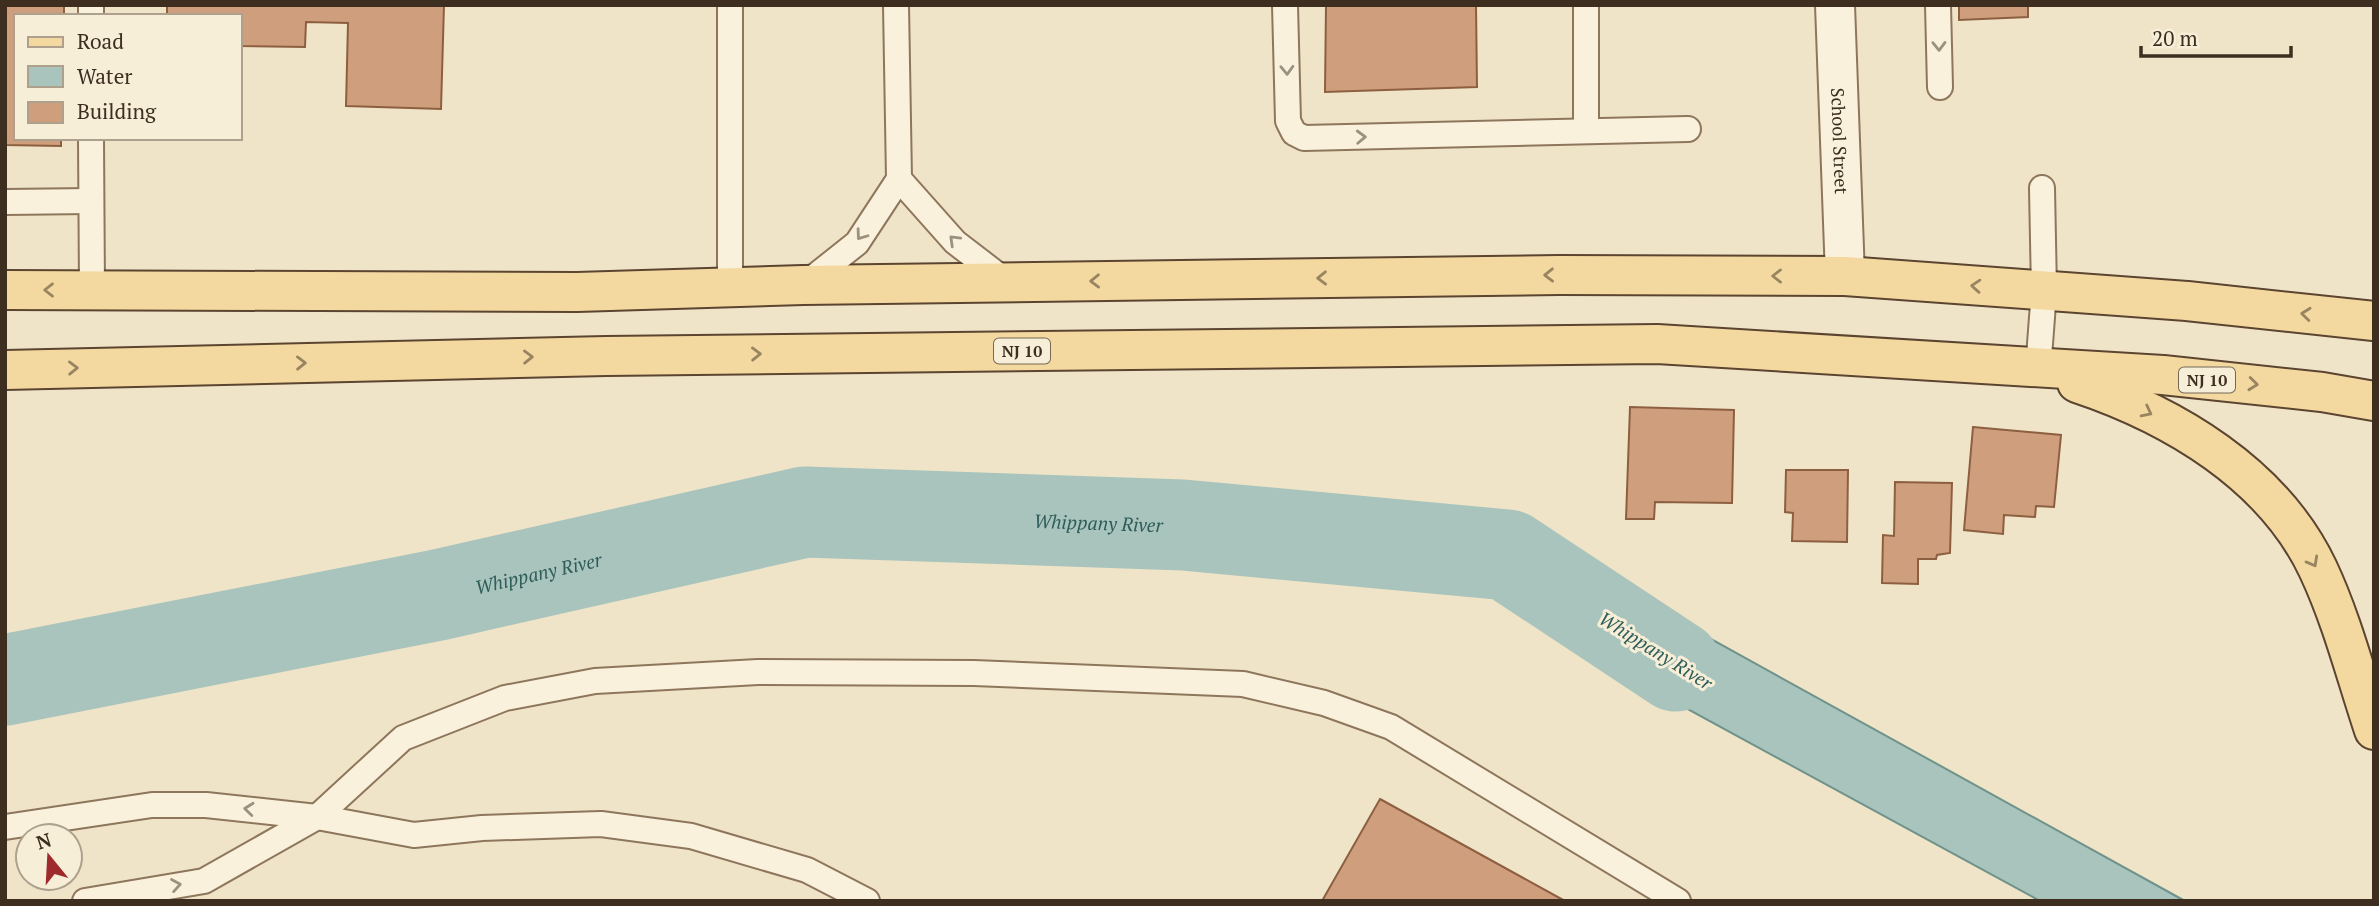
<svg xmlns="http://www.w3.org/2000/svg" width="2379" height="906" font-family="'PT Serif',serif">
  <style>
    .water { fill: #a9c4bc; stroke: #6f938a; stroke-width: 2 }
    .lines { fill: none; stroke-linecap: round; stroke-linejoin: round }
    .river { stroke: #a9c4bc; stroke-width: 91 }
    .building { fill: #cf9f7d; stroke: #8d5f41; stroke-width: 2 }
    .lane-casing { stroke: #8d765c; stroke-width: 28 }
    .street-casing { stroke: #8d765c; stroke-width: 42 }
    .primary-casing { stroke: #5b4430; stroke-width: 42 }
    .lane { stroke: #faf1dc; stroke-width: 24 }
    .street { stroke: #faf1dc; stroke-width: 38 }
    .primary { stroke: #f3d9a0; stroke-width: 38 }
    .oneway { stroke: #9c907e }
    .oneway2 { stroke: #988460 }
    .labels { text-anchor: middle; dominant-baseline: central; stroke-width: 6; stroke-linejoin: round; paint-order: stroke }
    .shield { fill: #f7eed8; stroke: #756857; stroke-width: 2 }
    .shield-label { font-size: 16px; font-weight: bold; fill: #3d2e20 }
    .street-label { font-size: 18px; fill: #3d2e20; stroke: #f7eed8 }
    .water-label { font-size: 19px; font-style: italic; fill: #2f5d5a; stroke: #f7eed8 }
  </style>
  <rect width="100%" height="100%" fill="#f0e4c8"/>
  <!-- water -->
  <polygon class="water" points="1588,571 2185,901 2040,901 1550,634"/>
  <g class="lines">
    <!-- river -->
    <path class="river" id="s1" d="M5 680 438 595 805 512 1183 525 1508 555 1676 666"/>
  </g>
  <!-- building -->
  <g class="building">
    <polygon points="5,5 64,5 64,16 16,16 16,138 61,138 61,146 5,145"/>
    <polygon points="167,5 444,5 441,109 346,106 348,23 306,22 305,47 240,46 240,16 167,16"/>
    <polygon points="1326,5 1476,5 1477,87 1325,92"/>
    <polygon points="1959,5 2028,5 2028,17 1959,20"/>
    <polygon points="1630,407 1734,410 1732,503 1655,502 1654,519 1626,519"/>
    <polygon points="1973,427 2061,435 2054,507 2036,506 2035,517 2004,515 2003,534 1964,530"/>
    <polygon points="1786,470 1848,470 1847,542 1792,541 1793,513 1785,512"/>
    <polygon points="1895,482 1952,483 1950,553 1937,555 1936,559 1918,559 1918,584 1882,583 1883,535 1894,536"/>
    <polygon points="1380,799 1565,901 1322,901"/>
  </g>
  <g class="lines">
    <!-- lane casing -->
    <g class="lane-casing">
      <g id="lane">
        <polyline points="91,5 91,16"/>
        <polyline points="1285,5 1288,121 1294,133 1304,138 1688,129"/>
        <polyline points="1586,5 1586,130"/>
        <polyline points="1938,5 1940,87"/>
        <polyline points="91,138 92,290"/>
        <polyline points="899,179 955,242 1007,282"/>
        <polyline points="5,202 91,201"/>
        <polyline points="804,285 857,243 899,179 896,5"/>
        <polyline points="730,289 730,5"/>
        <polyline points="2038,370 2044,291 2042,188"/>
        <polyline points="5,827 152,805 206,805 317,817 414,835 482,828 601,824 691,836 807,870 867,901"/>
        <polyline points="85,901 204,881 317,817 403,738 505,698 595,681 758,672 974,673 1243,684 1324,703 1391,727 1678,901"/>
      </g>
    </g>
    <!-- street casing -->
    <g class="street-casing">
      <g id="street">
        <path id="s2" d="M1835 5 1845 276"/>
      </g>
    </g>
    <!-- primary casing -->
    <g class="primary-casing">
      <g id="primary">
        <polyline points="5,290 577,292 803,285 1559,275 1845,276 2187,301 2374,321"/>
        <polyline points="5,370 606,356 1657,344 2163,375 2322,392 2374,401"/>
        <path d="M2077 383C2173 415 2273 474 2318 569 2342 620 2356 676 2374 730"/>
      </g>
    </g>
    <!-- lane -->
    <use href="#lane" class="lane"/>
    <!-- street -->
    <use href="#street" class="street"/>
    <!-- primary -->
    <use href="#primary" class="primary"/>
  </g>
  <!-- one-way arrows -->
  <defs><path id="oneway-chevron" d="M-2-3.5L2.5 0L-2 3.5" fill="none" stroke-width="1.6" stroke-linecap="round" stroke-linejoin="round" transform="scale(1.75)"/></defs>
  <g class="oneway">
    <use href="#oneway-chevron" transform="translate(1939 46) rotate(89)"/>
    <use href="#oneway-chevron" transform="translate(1287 70) rotate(88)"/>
    <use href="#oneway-chevron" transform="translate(1361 137) rotate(-2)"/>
    <use href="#oneway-chevron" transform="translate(861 235) rotate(126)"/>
    <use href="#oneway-chevron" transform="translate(954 240) rotate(-136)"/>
    <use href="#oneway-chevron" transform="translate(249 809) rotate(-174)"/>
    <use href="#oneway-chevron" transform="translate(176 885) rotate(-10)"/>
  </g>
  <g class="oneway2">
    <use href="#oneway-chevron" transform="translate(1549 275) rotate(179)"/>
    <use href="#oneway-chevron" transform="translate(1777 276) rotate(-180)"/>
    <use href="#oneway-chevron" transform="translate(1322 278) rotate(179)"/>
    <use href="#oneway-chevron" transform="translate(1095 281) rotate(179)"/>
    <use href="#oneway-chevron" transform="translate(1976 286) rotate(-176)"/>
    <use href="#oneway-chevron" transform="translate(49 290) rotate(-180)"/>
    <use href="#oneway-chevron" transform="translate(2306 314) rotate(-174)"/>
    <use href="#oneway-chevron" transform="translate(756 354) rotate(-1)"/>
    <use href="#oneway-chevron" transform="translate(528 357) rotate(-1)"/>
    <use href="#oneway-chevron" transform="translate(301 363) rotate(-1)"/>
    <use href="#oneway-chevron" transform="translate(73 368) rotate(-1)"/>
    <use href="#oneway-chevron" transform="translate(2253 384) rotate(6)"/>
    <use href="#oneway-chevron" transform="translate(2147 412) rotate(27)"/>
    <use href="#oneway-chevron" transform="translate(2313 562) rotate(61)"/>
  </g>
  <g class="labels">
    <!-- shield labels -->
    <g class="shield">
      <rect x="994" y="338.5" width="56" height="25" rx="5"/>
      <rect x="2179" y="367.5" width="56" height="25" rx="5"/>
    </g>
    <g class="shield-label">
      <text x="1022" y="351">NJ 10</text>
      <text x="2207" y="380">NJ 10</text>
    </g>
    <!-- street labels -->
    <g class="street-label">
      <text stroke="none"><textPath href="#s2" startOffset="136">School Street</textPath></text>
    </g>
    <!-- water labels -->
    <g class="water-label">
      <text stroke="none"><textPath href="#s1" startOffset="1111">Whippany River</textPath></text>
      <text stroke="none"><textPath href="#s1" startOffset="544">Whippany River</textPath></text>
      <text transform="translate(1656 650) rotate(32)">Whippany River</text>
    </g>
  </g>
  <!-- border -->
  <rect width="2379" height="906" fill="none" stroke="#3d2e20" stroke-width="14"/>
  <!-- legend -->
  <rect x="14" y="14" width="228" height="126" fill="#f7eed8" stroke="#ada18e" stroke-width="2"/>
  <rect x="28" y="37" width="35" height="10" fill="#f3d9a0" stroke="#ada18e" stroke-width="2"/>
  <text x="77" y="49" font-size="21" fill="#3d2e20">Road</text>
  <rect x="28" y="66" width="35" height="21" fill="#a9c4bc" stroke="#ada18e" stroke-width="2"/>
  <text x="77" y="84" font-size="21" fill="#3d2e20">Water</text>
  <rect x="28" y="102" width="35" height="21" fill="#cf9f7d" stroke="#ada18e" stroke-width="2"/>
  <text x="77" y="119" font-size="21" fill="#3d2e20">Building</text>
  <!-- north arrow -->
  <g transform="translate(49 857) rotate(342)"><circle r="33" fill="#f7eed8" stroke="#ada18e" stroke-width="2"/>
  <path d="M0-5L12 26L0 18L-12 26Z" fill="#9e2a2b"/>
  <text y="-10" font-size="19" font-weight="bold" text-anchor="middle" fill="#3d2e20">N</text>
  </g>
  <!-- scale -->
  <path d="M2141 46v10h150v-10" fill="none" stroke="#3d2e20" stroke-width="3.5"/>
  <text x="2152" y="46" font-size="21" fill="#3d2e20" stroke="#f7eed8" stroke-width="5" paint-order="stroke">20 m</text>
</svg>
